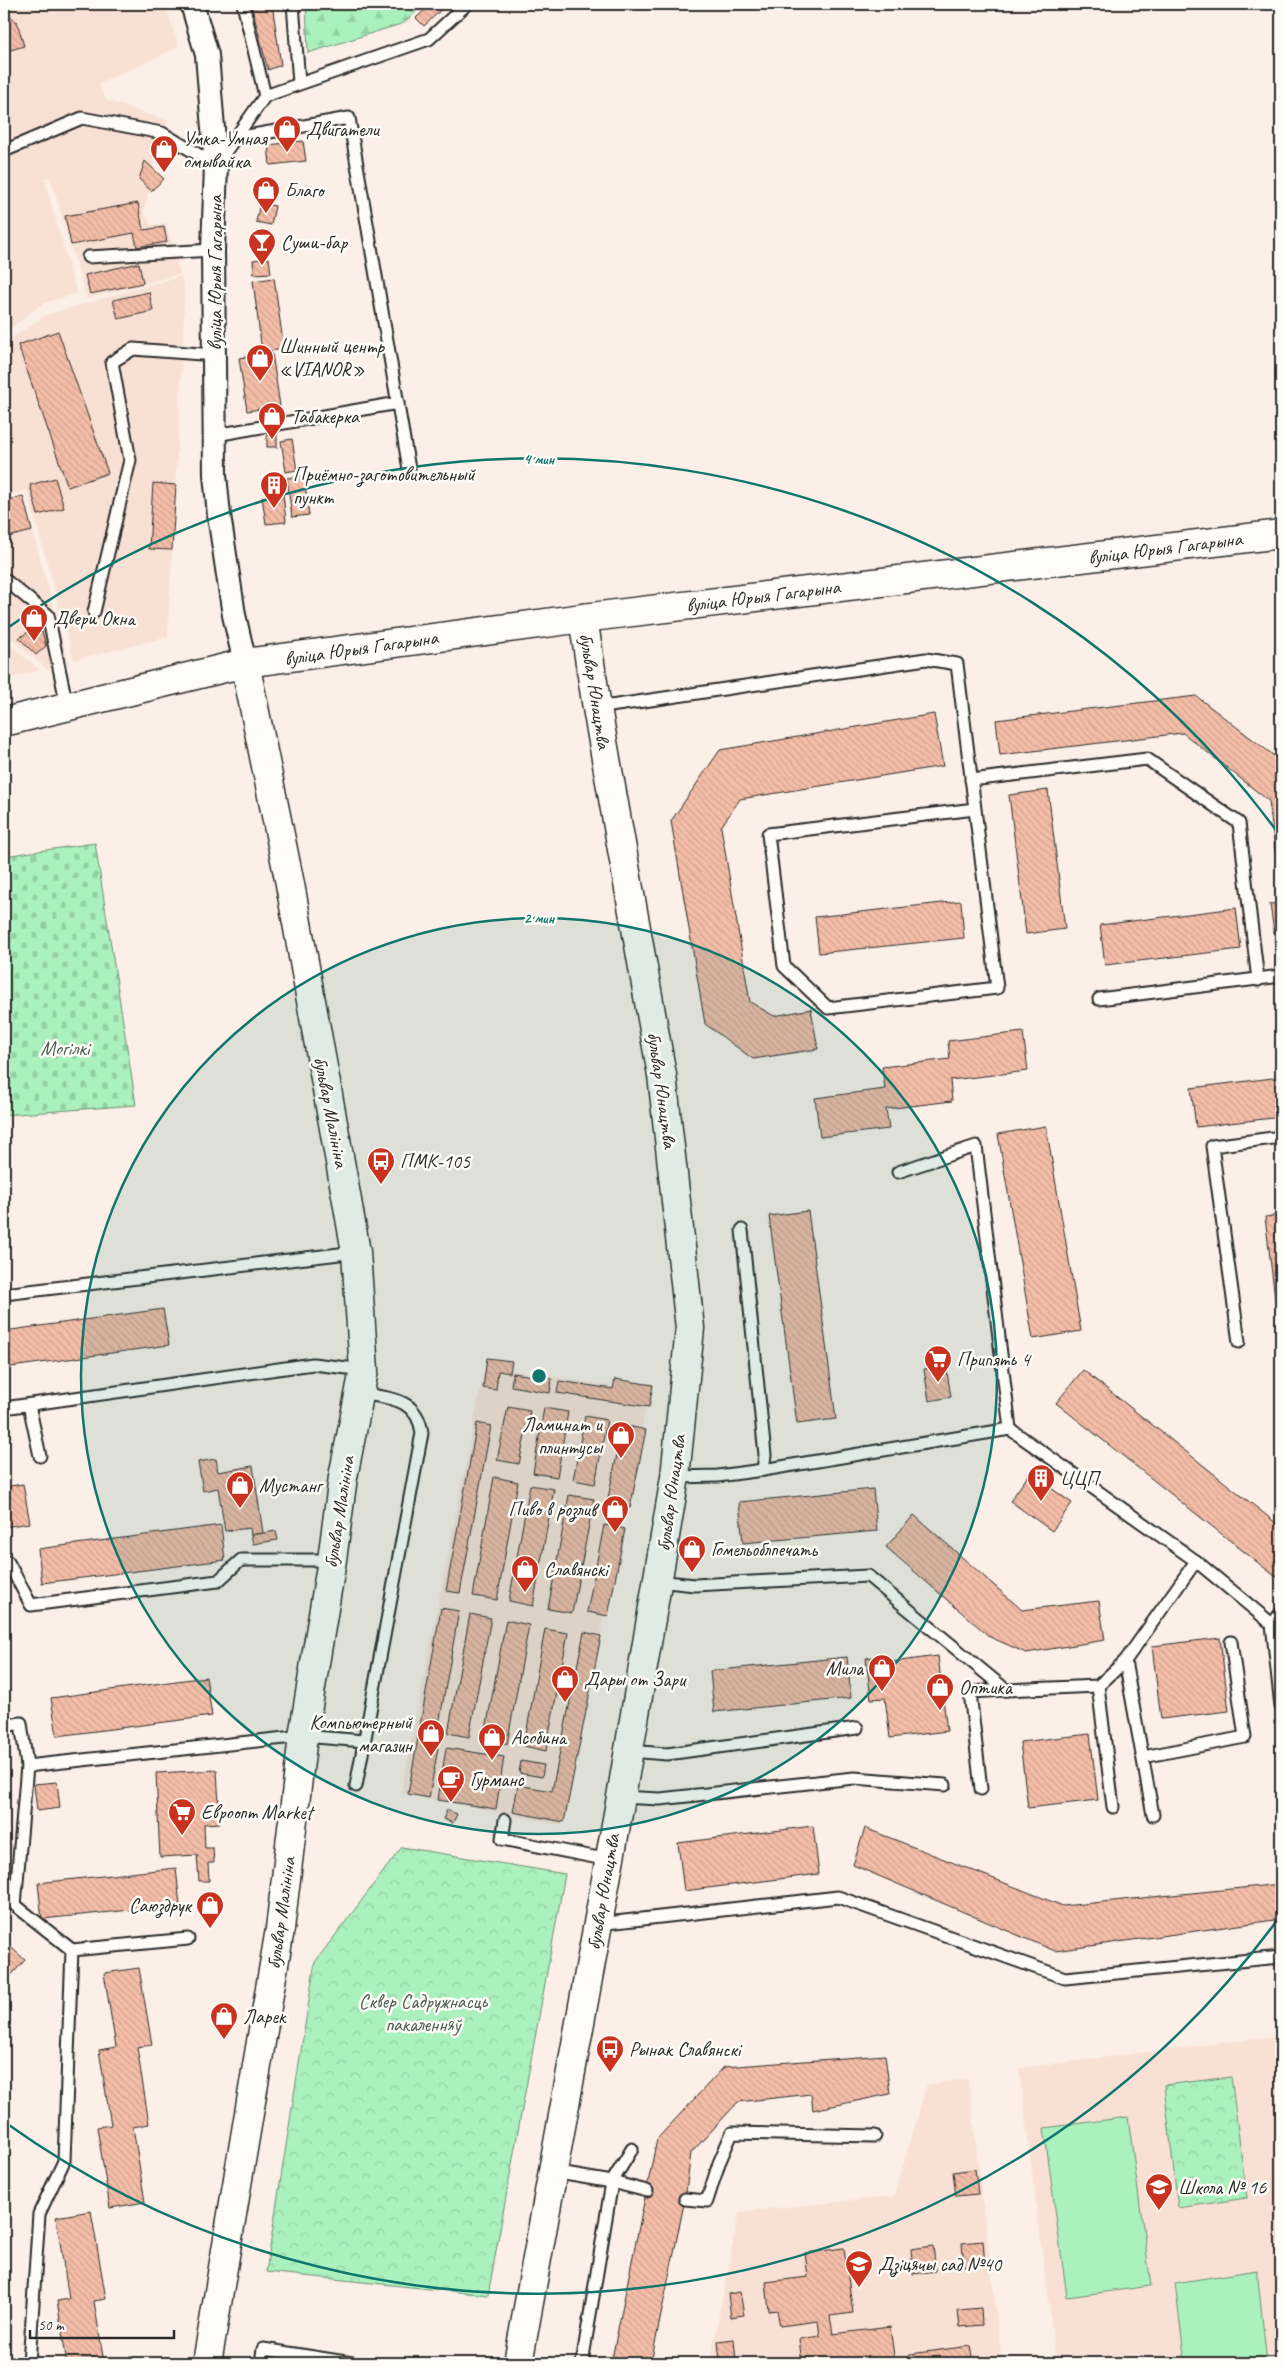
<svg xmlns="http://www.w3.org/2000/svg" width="1285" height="2367" font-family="Caveat,sans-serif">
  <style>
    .built { fill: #f9e0d4 }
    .forest { fill: url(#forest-firs); stroke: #6b8e74 }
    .cemetery { fill: url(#cemetery-stones); stroke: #6b8e74 }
    .park { fill: url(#park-crowns); stroke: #6b8e74 }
    .garden { fill: #abf1bd; stroke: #6b8e74 }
    .building { fill: url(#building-back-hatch); stroke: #2b2b2b }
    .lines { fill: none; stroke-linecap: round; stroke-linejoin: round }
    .service-casing { stroke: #2b2b2b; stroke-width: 15 }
    .minor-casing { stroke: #2b2b2b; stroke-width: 26 }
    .tertiary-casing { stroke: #2b2b2b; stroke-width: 31 }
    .secondary-casing { stroke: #2b2b2b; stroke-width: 31 }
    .service { stroke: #fdfcf7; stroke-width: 11 }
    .minor { stroke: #fdfcf7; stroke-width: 22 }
    .tertiary { stroke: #fdfcf7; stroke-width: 28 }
    .secondary { stroke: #fdfcf7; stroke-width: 28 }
    .ring { fill: none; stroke: #0f766e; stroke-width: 2.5 }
    .labels { text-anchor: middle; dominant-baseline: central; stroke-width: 5; stroke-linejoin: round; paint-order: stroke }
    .poi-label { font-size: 20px; fill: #2b2b2b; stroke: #fdfcf7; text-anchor: start }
    .street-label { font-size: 20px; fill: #2b2b2b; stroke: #fdfcf7 }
    .park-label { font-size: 20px; fill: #4b5c50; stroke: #fdfcf7 }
    .centre { fill: #0f766e; stroke: #fdfcf7; stroke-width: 2.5 }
    .ring-label { font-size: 15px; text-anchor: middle; font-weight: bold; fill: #0f766e; stroke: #fdfcf7; stroke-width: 5; stroke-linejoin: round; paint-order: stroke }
  </style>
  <defs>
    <pattern id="forest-firs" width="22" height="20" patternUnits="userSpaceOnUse" patternTransform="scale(1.25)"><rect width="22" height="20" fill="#abf1bd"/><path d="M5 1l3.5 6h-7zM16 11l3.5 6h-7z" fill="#93cfa3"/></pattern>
    <pattern id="cemetery-stones" width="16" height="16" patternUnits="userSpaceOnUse" patternTransform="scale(1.25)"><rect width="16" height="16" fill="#abf1bd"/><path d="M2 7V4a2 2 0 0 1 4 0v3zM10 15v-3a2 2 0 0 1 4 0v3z" fill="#93cfa3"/></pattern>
    <pattern id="park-crowns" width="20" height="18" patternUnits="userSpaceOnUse" patternTransform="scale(1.25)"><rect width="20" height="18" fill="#abf1bd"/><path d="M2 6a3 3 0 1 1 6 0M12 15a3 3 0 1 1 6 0" fill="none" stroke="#93cfa3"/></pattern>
    <pattern id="building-back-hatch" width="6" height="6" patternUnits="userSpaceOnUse" patternTransform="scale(1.25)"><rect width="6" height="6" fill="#f4bda7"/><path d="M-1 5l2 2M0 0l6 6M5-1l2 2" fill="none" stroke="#d1a390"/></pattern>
  </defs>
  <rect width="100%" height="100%" fill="#fbefe7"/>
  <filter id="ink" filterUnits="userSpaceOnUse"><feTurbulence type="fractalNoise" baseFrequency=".02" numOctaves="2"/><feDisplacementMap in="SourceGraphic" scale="10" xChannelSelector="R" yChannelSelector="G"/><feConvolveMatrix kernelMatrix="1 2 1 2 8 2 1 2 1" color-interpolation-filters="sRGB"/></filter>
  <g filter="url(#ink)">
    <!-- built -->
    <g class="built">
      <polygon points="4,4 165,4 179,47 98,84 106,100 168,121 155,144 153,168 164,179 148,194 144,212 151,225 166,223 180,274 87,299 50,177 44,178 77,294 43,303 4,334"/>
      <polygon points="181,276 185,293 168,637 74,660 27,490 4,496 4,343 46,315"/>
      <polygon points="23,496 69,664 48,670 4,633 4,502"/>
      <polygon points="4,640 40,670 4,680"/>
      <polygon points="485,1366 649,1392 562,1825 401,1793"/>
      <polygon points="1281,2035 1281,2363 1140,2363 1139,2354 1078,2363 1056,2363 1019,2068"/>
      <polygon points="968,2079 1002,2363 710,2363 739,2212 894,2196 927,2085"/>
    </g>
    <!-- forest -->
    <polygon class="forest" points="306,4 424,4 404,23 308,53"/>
    <!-- cemetery -->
    <polygon class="cemetery" points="95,843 136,1105 4,1115 4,856"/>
    <!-- park -->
    <g class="park">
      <polygon points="402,1847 565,1874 488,2295 266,2272 315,1962"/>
      <polygon points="1231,2077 1247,2198 1178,2208 1164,2085"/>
    </g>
    <!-- garden -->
    <g class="garden">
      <polygon points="1128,2117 1151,2286 1067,2297 1044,2128"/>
      <polygon points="1257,2270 1267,2363 1185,2363 1175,2283"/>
    </g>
    <!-- building -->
    <g class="building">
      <polygon points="251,4 272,4 281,65 268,70"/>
      <polygon points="431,4 447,4 424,26 416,18"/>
      <polygon points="4,10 17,22 24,46 4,52"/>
      <polygon points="303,141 306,161 270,165 268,145"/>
      <polygon points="145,161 164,179 151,191 139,179"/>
      <polygon points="138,203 143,230 164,227 167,242 137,247 134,233 71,245 65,216"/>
      <polygon points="260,203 275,206 271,225 256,222"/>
      <polygon points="269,258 271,273 254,274 253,260"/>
      <polygon points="139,263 143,283 90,294 85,275"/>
      <polygon points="274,278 284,349 262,352 253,281"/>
      <polygon points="149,292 153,311 118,319 113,300"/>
      <polygon points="58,331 108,473 68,487 18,345"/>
      <polygon points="272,353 280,406 247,411 239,358"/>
      <rect x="267" y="434" width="10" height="13"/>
      <polygon points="292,439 297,470 286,472 281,441"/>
      <polygon points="304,476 309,515 292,517 287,478"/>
      <polygon points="55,478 64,508 38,515 30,485"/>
      <polygon points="153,483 176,485 172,550 149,549"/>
      <polygon points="283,494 286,522 266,524 262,497"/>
      <polygon points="23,496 32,531 4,538 4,501"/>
      <polygon points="40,624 46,646 36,655 19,638"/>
      <polygon points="1196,696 1281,761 1281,866 1277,867 1269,801 1183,733 1000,755 996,720"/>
      <polygon points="934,714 943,766 740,799 721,827 750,1002 774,1016 811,1009 818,1049 753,1059 705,1024 671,821 720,750"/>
      <polygon points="1048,790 1065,929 1026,934 1009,795"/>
      <polygon points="961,901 964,938 819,953 815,917"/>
      <polygon points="1281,903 1281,946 1276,947 1270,904"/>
      <polygon points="1236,908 1241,949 1105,965 1100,925"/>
      <polygon points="1023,1032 1028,1071 950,1080 952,1101 886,1109 889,1129 820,1137 815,1098 885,1089 882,1067 950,1059 948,1041"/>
      <polygon points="1281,1077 1281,1117 1196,1127 1191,1088"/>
      <polygon points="1046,1126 1081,1331 1033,1339 998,1134"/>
      <polygon points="808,1211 836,1419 797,1424 769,1216"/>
      <polygon points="1281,1215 1281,1347 1265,1217"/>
      <polygon points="163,1309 169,1345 4,1368 4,1331"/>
      <polygon points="487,1358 512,1361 510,1373 498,1371 496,1390 483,1388"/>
      <polygon points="946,1366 951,1397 929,1401 924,1369"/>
      <polygon points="1083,1370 1281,1527 1281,1571 1276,1577 1056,1403"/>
      <polygon points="513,1373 552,1379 550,1393 511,1386"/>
      <polygon points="615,1379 653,1385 649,1407 557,1393 559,1381 613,1389"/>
      <polygon points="508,1407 530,1411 519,1464 497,1460"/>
      <polygon points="544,1408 568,1412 557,1477 533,1473"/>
      <polygon points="585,1416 607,1420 595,1484 573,1480"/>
      <polygon points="477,1423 491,1426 460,1593 446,1591"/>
      <polygon points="623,1425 646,1430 630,1508 607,1503"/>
      <polygon points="216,1459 218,1472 253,1466 263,1533 251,1535 250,1528 225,1531 218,1488 203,1491 198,1462"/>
      <polygon points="1030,1473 1072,1503 1052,1531 1010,1501"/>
      <polygon points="494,1477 518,1482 497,1600 473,1596"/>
      <polygon points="23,1484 30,1523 4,1527 4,1487"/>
      <polygon points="530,1485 554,1489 533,1606 509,1601"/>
      <polygon points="873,1489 877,1531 743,1543 739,1502"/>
      <polygon points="569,1495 594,1499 572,1613 548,1609"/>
      <polygon points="914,1515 1022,1610 1099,1601 1105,1640 1026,1653 990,1637 886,1547"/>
      <polygon points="221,1525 225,1560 42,1583 38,1549"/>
      <polygon points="604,1525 625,1529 608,1616 587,1612"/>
      <polygon points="276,1531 278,1540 253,1544 251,1535"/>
      <polygon points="441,1608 459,1611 435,1747 438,1748 429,1798 408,1794"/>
      <polygon points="470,1614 491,1618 469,1737 448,1733"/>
      <polygon points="506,1620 529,1625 507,1744 484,1740"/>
      <polygon points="545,1629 568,1633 546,1751 524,1746"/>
      <polygon points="584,1632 601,1636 564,1822 513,1812 518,1785 552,1791"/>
      <polygon points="1220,1638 1229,1711 1161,1719 1152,1646"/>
      <polygon points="883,1656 884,1663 938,1656 947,1731 890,1738 885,1698 871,1699 866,1658"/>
      <polygon points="847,1657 851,1698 714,1712 710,1671"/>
      <polygon points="206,1677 212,1716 57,1736 51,1698"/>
      <polygon points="1090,1734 1098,1800 1028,1808 1020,1742"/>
      <polygon points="446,1748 504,1757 496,1809 438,1800"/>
      <polygon points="521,1761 544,1765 542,1777 519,1773"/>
      <polygon points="217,1770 220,1823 204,1824 205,1848 213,1848 214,1863 208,1863 209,1881 199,1881 197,1855 160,1857 156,1773"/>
      <polygon points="57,1782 60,1808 37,1811 34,1784"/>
      <polygon points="447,1810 457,1814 453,1823 443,1819"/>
      <polygon points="813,1826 819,1874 684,1891 678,1843"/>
      <polygon points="865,1828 1063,1906 1281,1884 1281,1919 1055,1951 853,1865"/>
      <polygon points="176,1868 180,1905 42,1919 38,1883"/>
      <polygon points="4,1941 25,1960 4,1983"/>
      <polygon points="139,1968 152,2045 137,2047 149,2124 133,2127 145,2202 110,2208 97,2127 111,2125 99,2050 116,2047 104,1973"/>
      <polygon points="885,2055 890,2094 813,2110 811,2094 738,2102 691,2153 685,2199 651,2363 611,2363 657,2139 724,2067"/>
      <polygon points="975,2169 978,2194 956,2196 953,2172"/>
      <polygon points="91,2211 106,2299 94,2301 104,2363 67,2363 57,2301 69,2299 56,2217"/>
      <polygon points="983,2241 985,2265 964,2266 962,2243"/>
      <polygon points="933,2246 936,2271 913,2274 911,2249"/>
      <polygon points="844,2248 853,2313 830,2316 833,2334 890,2327 895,2363 802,2363 799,2339 820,2336 818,2321 780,2326 777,2310 769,2311 766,2282 808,2277 805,2253"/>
      <polygon points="740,2292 744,2315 731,2317 728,2294"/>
      <polygon points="981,2308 982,2325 960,2327 958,2310"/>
      <polygon points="734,2339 736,2361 720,2362 718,2341"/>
      <polygon points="970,2346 973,2363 911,2363 910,2354"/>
    </g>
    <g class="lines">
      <!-- service casing -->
      <g class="service-casing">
        <g id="service">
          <polyline points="243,4 265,96"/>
          <polyline points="293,4 299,83"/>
          <polyline points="236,138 349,118 409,469"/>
          <polyline points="4,151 82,118 162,133 216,165 265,96 429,39 467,4"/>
          <polyline points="88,257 213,250"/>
          <polyline points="216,435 398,403"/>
          <polyline points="4,579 48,615 67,706"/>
          <polyline points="94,612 130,460 112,362 133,349 215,355"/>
          <polyline points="597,708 926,659 957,664 975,809 768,834 784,966 828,1008 997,988 975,809"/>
          <polyline points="971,780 1147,759 1239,823 1258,980"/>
          <polyline points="1099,999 1281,976"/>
          <polyline points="898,1172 976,1146 1010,1429"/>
          <polyline points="742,1230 765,1455 763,1470"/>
          <polyline points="4,1294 356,1252"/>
          <polyline points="1239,1342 1212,1146 1281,1137"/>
          <polyline points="29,1405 40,1456"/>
          <polyline points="4,1408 313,1364 364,1370"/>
          <polyline points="675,1477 718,1476 763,1470 1010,1429 1196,1561 1272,1624 1281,1707"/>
          <polyline points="4,1562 8,1562 31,1605 218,1581 241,1560 331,1560"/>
          <polyline points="657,1581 695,1585 868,1576 1006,1690 1098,1686 1125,1661 1196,1561"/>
          <polyline points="1272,1624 1281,1613"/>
          <polyline points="1125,1661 1153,1815"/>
          <polyline points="1098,1686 1113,1807"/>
          <polyline points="4,1726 21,1723 27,1766 303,1736 364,1741"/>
          <polyline points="629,1751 667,1754 857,1728"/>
          <polyline points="1143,1757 1245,1737 1231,1642"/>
          <polyline points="27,1766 15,1905 72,1950"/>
          <path d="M356 1786 422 1433C417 1397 389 1399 360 1393"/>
          <polyline points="981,1789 970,1692 1006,1690"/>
          <polyline points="621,1797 660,1799 854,1778 945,1785"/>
          <polyline points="505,1820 502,1839 609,1860"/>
          <polyline points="598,1924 838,1897 1065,1978 1281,1957"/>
          <polyline points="553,2172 612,2182 647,2191"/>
          <polyline points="685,2199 707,2201 719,2163 732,2133 875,2136"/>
          <polyline points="29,2363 39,2214 64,2161 72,1950 188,1939"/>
          <polyline points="261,2363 263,2349 352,2363"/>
          <polyline points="582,2363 612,2182 632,2149"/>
        </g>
      </g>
      <!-- minor casing -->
      <g class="minor-casing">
        <polyline id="minor" points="192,4 207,55 216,165 213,250 215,475 219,515 234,615 245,663"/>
      </g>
      <!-- tertiary casing -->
      <g class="tertiary-casing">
        <polyline id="tertiary" points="518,2363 621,1797 675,1477 690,1328 662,1075 597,708 583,618"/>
      </g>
      <!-- secondary casing -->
      <g class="secondary-casing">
        <g id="secondary">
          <polyline points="4,722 245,663 583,618 1281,534"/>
          <polyline points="207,2363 280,1929 303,1736 332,1560 343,1477 364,1370 356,1252 346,1195 290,884 245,663"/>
        </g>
      </g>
      <!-- service -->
      <use href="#service" class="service"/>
      <!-- minor -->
      <use href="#minor" class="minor"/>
      <!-- tertiary -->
      <use href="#tertiary" class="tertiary"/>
      <!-- secondary -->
      <use href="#secondary" class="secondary"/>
    </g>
  </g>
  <!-- distance rings -->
  <circle cx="539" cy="1376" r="458" fill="#0f766e" fill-opacity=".12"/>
  <g class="ring">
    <circle cx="539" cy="1376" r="458"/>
    <path d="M1281 1915A917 917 0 0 1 6 2123M6 629A917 917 0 0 1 1281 837"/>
  </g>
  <!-- icons -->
  <defs>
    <g id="shop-pin" transform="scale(1.4375)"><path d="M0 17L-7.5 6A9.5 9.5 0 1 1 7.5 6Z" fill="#c8321e" stroke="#fdfcf7"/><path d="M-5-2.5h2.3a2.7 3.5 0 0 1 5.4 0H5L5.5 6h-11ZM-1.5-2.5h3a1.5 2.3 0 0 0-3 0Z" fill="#fff"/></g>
    <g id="bar-pin" transform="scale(1.4375)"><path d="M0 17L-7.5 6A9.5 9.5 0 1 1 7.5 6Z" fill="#c8321e" stroke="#fdfcf7"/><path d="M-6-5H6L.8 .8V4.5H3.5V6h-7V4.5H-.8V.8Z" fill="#fff"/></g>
    <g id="building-pin" transform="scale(1.4375)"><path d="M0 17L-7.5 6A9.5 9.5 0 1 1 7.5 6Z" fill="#c8321e" stroke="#fdfcf7"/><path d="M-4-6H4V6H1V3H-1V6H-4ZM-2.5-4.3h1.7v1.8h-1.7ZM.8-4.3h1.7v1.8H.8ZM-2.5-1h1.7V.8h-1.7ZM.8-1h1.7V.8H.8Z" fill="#fff"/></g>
    <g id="bus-pin" transform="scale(1.4375)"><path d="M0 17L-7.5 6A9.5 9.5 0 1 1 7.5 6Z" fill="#c8321e" stroke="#fdfcf7"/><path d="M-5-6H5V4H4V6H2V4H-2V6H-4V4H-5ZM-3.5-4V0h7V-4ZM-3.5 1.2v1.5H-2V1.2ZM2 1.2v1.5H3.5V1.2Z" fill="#fff"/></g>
    <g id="supermarket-pin" transform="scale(1.4375)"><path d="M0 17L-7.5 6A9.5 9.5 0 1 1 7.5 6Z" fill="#c8321e" stroke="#fdfcf7"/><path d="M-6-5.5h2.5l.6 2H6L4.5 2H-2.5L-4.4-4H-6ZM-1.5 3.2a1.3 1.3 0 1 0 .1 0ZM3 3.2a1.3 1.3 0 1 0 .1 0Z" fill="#fff"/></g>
    <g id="cafe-pin" transform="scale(1.4375)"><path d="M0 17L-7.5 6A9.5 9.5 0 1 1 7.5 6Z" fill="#c8321e" stroke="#fdfcf7"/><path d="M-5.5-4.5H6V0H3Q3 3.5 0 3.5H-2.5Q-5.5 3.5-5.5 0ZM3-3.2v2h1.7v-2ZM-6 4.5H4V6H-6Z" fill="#fff"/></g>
    <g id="school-pin" transform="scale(1.4375)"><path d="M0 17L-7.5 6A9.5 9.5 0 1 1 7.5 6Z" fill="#c8321e" stroke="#fdfcf7"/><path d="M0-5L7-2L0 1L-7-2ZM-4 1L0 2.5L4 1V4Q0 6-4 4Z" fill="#fff"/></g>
  </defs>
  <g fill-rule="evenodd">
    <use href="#shop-pin" x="287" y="129"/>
    <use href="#shop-pin" x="164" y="149"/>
    <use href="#shop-pin" x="266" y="190"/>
    <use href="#bar-pin" x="262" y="242"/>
    <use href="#shop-pin" x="260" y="358"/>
    <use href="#shop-pin" x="272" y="416"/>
    <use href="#building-pin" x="274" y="485"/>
    <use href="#shop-pin" x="34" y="618"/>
    <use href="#bus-pin" x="381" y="1161"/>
    <use href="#supermarket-pin" x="938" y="1359"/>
    <use href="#shop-pin" x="621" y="1435"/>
    <use href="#building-pin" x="1041" y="1478"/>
    <use href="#shop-pin" x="240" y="1485"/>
    <use href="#shop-pin" x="615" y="1509"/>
    <use href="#shop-pin" x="692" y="1549"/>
    <use href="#shop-pin" x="525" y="1569"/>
    <use href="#shop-pin" x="882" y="1668"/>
    <use href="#shop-pin" x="565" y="1679"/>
    <use href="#shop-pin" x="940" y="1687"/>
    <use href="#shop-pin" x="431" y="1733"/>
    <use href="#shop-pin" x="492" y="1737"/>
    <use href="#cafe-pin" x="451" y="1779"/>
    <use href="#supermarket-pin" x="182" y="1812"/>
    <use href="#shop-pin" x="210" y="1905"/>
    <use href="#shop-pin" x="224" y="2016"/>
    <use href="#bus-pin" x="610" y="2049"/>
    <use href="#school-pin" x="1159" y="2187"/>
    <use href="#school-pin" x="859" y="2264"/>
  </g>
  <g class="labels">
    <!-- poi labels -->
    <g class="poi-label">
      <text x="306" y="129">Двигатели</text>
      <text x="183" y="138">Умка-Умная<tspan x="183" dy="23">омывайка</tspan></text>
      <text x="285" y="190">Благо</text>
      <text x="281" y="242">Суши-бар</text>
      <text x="279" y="346">Шинный центр<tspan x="279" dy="23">«VIANOR»</tspan></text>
      <text x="291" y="416">Табакерка</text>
      <text x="293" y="474">Приёмно-заготовительный<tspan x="293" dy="23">пункт</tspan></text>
      <text x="53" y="618">Двери Окна</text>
      <text x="400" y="1161">ПМК-105</text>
      <text x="957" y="1359">Припять 4</text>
      <text x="602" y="1424" text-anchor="end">Ламинат и<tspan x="602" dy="23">плинтусы</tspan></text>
      <text x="1060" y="1478">ЦЦП</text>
      <text x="259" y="1485">Мустанг</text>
      <text x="596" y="1509" text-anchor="end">Пиво в розлив</text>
      <text x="711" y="1549">Гомельоблпечать</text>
      <text x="544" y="1569">Славянскі</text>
      <text x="863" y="1668" text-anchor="end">Мила</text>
      <text x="584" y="1679">Дары от Зари</text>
      <text x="959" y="1687">Оптика</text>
      <text x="412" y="1722" text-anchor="end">Компьютерный<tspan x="412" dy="23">магазин</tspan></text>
      <text x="511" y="1737">Асобина</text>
      <text x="470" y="1779">Гурманс</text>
      <text x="201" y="1812">Евроопт Market</text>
      <text x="191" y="1905" text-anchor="end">Саюздрук</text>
      <text x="243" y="2016">Ларек</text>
      <text x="629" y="2049">Рынак Славянскі</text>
      <text x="1178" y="2187">Школа № 16</text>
      <text x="878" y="2264">Дзіцячы сад №40</text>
    </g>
    <!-- street labels -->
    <g class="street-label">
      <text transform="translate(215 273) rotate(-90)">вуліца Юрыя Гагарына</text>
      <text transform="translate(1165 548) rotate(-7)">вуліца Юрыя Гагарына</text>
      <text transform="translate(763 596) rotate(-7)">вуліца Юрыя Гагарына</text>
      <text transform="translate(361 648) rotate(-8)">вуліца Юрыя Гагарына</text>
      <text transform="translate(595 691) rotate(81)">бульвар Юнацтва</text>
      <text transform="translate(662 1090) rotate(82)">бульвар Юнацтва</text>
      <text transform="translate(331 1112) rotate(79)">бульвар Малініна</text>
      <text transform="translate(671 1493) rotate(-82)">бульвар Юнацтва</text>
      <text transform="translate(339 1512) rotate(-81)">бульвар Малініна</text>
      <text transform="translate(603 1892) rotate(-80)">бульвар Юнацтва</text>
      <text transform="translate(281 1913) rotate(-82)">бульвар Малініна</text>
    </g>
    <!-- park labels -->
    <g class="park-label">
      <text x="65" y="1048">Могілкі</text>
      <text x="423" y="2001">Сквер Садружнасць<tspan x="423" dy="23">пакаленняў</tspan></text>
    </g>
  </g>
  <circle cx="539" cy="1376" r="8" class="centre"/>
  <g class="ring-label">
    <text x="539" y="464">4 мин</text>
    <text x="539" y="923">2 мин</text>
  </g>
  <!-- margin -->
  <rect width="1285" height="2367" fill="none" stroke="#fdfcf7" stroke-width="20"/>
  <rect x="10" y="10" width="1265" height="2347" fill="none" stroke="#2b2b2b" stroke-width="2" filter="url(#ink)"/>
  <!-- scale -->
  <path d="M30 2330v8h144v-8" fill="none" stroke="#2b2b2b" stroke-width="2.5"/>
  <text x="38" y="2330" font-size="15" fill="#2b2b2b" stroke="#fdfcf7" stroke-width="4" paint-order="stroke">50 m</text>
</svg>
